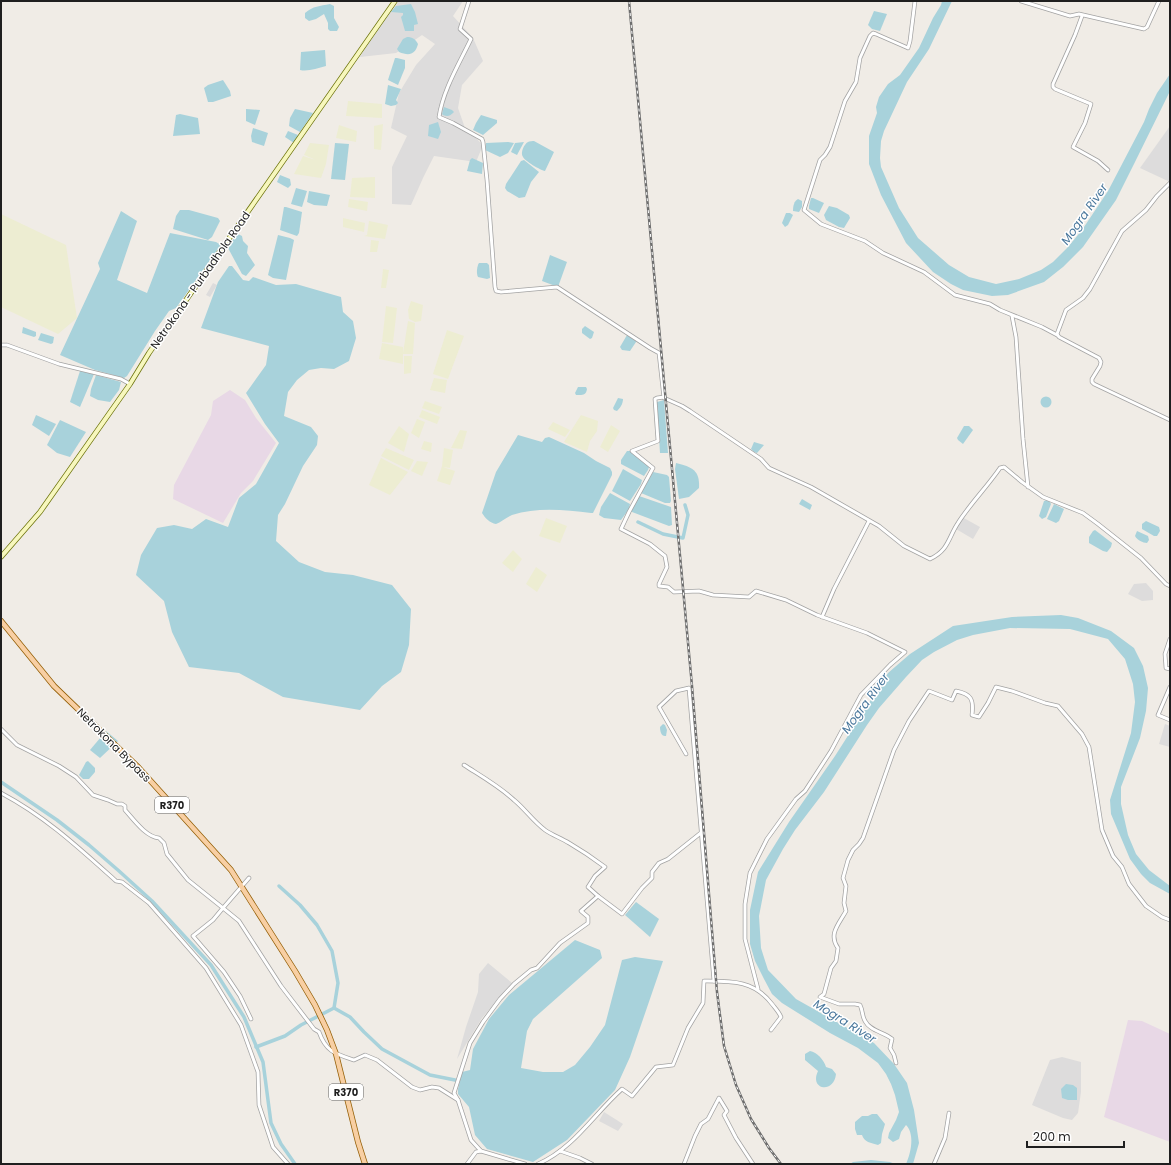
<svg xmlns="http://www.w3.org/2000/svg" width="1171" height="1165" font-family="Poppins,sans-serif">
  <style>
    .residential { fill: #dddcdc }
    .industrial { fill: #e8d8e6 }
    .farmland { fill: #ededd2 }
    .water { fill: #a8d2db }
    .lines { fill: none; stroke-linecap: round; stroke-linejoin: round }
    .canal { stroke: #a8d2db; stroke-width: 3.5 }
    .minor-casing { stroke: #a3a3a3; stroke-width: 4.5 }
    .secondary-casing { stroke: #6c730a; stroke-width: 5.5 }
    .primary-casing { stroke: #945f07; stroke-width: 6 }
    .minor { stroke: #fff; stroke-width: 3 }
    .secondary { stroke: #f7f7bd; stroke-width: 4 }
    .primary { stroke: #f8cfa3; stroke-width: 4.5 }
    .rail-casing { stroke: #6d6d6d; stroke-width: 2.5 }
    .rail { stroke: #fff; stroke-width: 1; stroke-dasharray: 3; stroke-linecap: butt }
    .labels { text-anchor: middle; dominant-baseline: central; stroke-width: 3; stroke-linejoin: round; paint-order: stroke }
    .shield { fill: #fff; stroke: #626262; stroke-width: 1 }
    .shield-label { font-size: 10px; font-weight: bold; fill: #1f1f1f }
    .street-label { font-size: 11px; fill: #1f1f1f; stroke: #fff }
    .water-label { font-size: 12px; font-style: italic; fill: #49779c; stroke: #fff }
  </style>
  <rect width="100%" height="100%" fill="#f0ece6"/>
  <!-- residential -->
  <g class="residential">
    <polygon points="399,1 463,1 453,16 473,38 483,61 462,85 458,108 465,128 483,145 476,162 434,156 423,178 411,205 392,204 392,167 407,136 391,128 399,93 416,65 435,44 422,35 396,53 360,57 376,28 394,8"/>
    <polygon points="1170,126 1170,182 1140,168"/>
    <polygon points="213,283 217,285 210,297 206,295"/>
    <polygon points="962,517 980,527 973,539 956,529"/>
    <polygon points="1146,583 1153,591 1153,600 1142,601 1128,594 1134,584"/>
    <polygon points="1165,724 1170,726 1170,747 1159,744"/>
    <polygon points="488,963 512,983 482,1018 457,1059 466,1027 478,992 479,974"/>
    <polygon points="1062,1057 1081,1062 1081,1092 1078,1113 1072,1120 1063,1118 1032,1105 1050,1060"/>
    <polygon points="604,1112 623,1124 618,1131 599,1121"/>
  </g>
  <!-- industrial -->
  <g class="industrial">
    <polygon points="230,390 245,400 256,418 276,443 253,481 241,493 223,523 173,499 174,485 211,415 213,401"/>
    <polygon points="1128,1020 1142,1021 1170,1034 1170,1142 1104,1117"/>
  </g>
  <!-- farmland -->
  <g class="farmland">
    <polygon points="348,101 382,104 382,118 346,116"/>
    <polygon points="383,124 381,150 374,149 374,126"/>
    <polygon points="339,125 357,131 356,142 336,138"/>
    <polygon points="310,143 329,145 326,164 321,178 294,174 303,156 316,160 304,155"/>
    <polygon points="375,177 375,198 350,197 352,178"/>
    <polygon points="349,199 368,202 367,211 348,207"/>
    <polygon points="1,214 66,245 77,318 58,334 1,307"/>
    <polygon points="343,218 365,223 364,232 343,227"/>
    <polygon points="369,221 388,225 385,239 364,236 367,235"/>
    <polygon points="371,240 379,241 377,252 370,252"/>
    <polygon points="383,269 389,270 386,288 381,288"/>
    <polygon points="411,301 423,305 421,321 415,322 409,319 408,310"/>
    <polygon points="386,306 397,308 393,343 382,342"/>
    <polygon points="408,321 415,323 413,354 403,354 403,364 379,359 382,343 403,347 403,353"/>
    <polygon points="447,330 464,336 448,379 433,374"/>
    <polygon points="404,356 412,356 411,373 404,374"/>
    <polygon points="434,378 447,380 445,393 430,390"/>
    <polygon points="425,401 442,407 439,414 422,408"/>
    <polygon points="422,410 440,417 437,424 419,417"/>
    <polygon points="581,415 598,421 597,431 590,441 587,452 564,442"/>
    <polygon points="417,419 425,422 419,438 411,433"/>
    <polygon points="553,422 570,430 565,437 548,429"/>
    <polygon points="611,425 620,431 608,452 600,447"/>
    <polygon points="399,426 409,434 404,452 388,443"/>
    <polygon points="460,430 467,431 462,449 451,448"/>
    <polygon points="424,441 432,443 431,452 421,449"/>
    <polygon points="386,448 414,460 409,470 381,456"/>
    <polygon points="444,448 453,450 450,468 443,467 455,471 450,485 437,481 442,466"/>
    <polygon points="381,458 408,472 390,495 369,485"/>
    <polygon points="417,461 428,462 422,476 411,471"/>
    <polygon points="546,518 567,526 560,543 539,536"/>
    <polygon points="513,550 522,559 513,572 502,563"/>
    <polygon points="536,567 547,575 537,592 526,584"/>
  </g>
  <!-- water -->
  <g class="water">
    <polygon points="942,1 952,1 929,49 907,82 884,131 881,141 880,158 881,167 899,208 918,238 949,265 969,277 996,284 1019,279 1041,270 1053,262 1068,247 1082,230 1108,191 1144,122 1149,109 1157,93 1170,74 1170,91 1134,164 1116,200 1083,247 1063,267 1044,282 1008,295 992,296 963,290 951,284 933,272 906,243 881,195 869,164 869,136 877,113 876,107 879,97 888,84 900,75 919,48 933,18 941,5"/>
    <path d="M330 4 334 6V18L339 27 337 31H330L328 29V23L324 14 316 19 309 21 305 18V13C313 6 320 6 330 4Z"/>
    <polygon points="411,4 415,12 418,24 414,25 414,31 405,31 401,17 403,15 403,13 391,12 396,6"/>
    <polygon points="874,11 887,14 880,31 872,29 868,25"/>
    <path d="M407 37C413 37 415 39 418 44 415 55 409 56 399 52L397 49 403 39Z"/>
    <path d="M325 50 326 66C317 68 308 72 300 70L301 52Z"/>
    <polygon points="395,58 397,58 405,60 405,68 398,85 388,80"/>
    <polygon points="223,80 230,91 231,96 213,102 208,102 204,88 208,85"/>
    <polygon points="388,85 401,89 396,100 398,103 396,105 391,106 385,104"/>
    <path d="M444 107 452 110 454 112C450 116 448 117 443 115L442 114Z"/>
    <polygon points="246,109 260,110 255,125 246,121"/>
    <polygon points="295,109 313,113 300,132 289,126 290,118"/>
    <polygon points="180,114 198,118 200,134 173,136 176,115"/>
    <polygon points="481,115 497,120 497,123 483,135 473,130 476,123"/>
    <polygon points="438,122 441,132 438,139 428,136 429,125"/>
    <polygon points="253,128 268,133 264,146 252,142 251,136"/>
    <polygon points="288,131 298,135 294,143 285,137"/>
    <path d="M534 141 554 152 545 171C540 170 525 161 523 157 520 153 524 144 528 142 529 141 533 141 534 141Z"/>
    <polygon points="508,142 514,143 508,153 500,157 485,150 486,143"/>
    <polygon points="524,142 517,155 511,152 515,143"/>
    <polygon points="335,143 349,144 345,180 331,179"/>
    <polygon points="472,158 483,163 482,174 467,171 470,160"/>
    <polygon points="524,160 539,172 531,182 525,197 519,198 507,191 505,188 506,184 521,161"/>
    <polygon points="280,175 290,179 291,185 288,188 277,182"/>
    <polygon points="296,188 307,191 302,207 291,204"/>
    <polygon points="309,191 330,195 327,206 314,205 307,202"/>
    <polygon points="811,198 813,198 824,203 819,213 809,209 809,206"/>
    <path d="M798 199 802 201V207L799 212 793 211C793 206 794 201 798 199Z"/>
    <polygon points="829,206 837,208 849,215 850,218 844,228 839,227 826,220 824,215"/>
    <polygon points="284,207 286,207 302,212 299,233 297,236 280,230"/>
    <polygon points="180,210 189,210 218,218 220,221 212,237 208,240 173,229 176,216"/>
    <polygon points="121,211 137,221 117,280 147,293 170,233 216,242 221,245 176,308 169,311 155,331 127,376 124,378 95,370 60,355 100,269 98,263"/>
    <polygon points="786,213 790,213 793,215 788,225 785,227 782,223"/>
    <polygon points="238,234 242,236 243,241 248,246 247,253 255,265 246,276 242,274 228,248 230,243"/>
    <polygon points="278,235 290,238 294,240 286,280 273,278 268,275"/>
    <polygon points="550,255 567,262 558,287 542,281"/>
    <path d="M479 263H487L489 265 490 278 487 279 478 277C476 273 477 266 479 263Z"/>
    <polygon points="229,266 232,266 243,280 249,281 253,277 276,285 296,284 341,297 343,312 353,321 356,338 349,361 334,369 321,368 309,370 297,380 288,392 284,416 311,427 318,436 317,445 303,466 285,504 278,515 276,541 299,562 325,572 353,575 392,585 411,609 409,645 401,672 382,686 360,710 283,697 239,673 189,667 172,632 164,601 136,575 141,555 157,528 174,525 192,529 206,519 228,527 239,498 256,484 279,443 265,424 246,393 266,365 269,346 201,328 218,282"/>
    <polygon points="585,326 594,332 592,338 590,339 582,333 582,329"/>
    <polygon points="23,327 36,332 36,336 34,337 22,333"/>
    <polygon points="41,333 54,337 53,343 51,344 38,340"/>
    <polygon points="627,335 636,341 636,342 630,351 622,350 620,347"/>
    <polygon points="80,371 94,374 80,407 70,402"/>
    <polygon points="96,375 121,382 119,390 110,402 98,400 90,396 91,389"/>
    <path d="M578 387H586L587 389C586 396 582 395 576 395L575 393Z"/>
    <circle cx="1046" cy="402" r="5.5"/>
    <path d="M618 398 623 399C623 404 620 408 617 411L614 410 613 408Z"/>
    <polygon points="664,400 668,453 660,453 657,402"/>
    <polygon points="36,415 56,424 49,436 32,425"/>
    <polygon points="60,420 86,432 70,457 57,453 47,445"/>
    <polygon points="964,426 969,426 973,430 963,444 958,440 957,438"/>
    <path d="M518 435 542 442 545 438 549 437 584 453 596 461 610 468 612 472V475L593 513H591C565 510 537 507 512 515 507 517 501 522 496 524 490 523 485 518 482 513L496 472Z"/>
    <polygon points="754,442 764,445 757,453 754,452 751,449"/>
    <polygon points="627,451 630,451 649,467 648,470 644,476 621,464 621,460"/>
    <path d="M676 463C692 467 700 470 699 488L689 497 679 499 675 469Z"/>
    <polygon points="623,469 642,480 641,484 630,501 612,491"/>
    <polygon points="653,472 667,475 669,477 671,501 670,503 665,503 641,493"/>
    <polygon points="610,493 630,504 629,509 621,520 604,518 599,515 601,507"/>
    <polygon points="639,496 671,507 672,525 669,526 632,512 631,511"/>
    <polygon points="802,499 812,505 810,510 799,504"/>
    <polygon points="1047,500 1050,502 1051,504 1046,517 1042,519 1039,516 1044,501"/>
    <polygon points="1054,504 1064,509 1059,521 1056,523 1047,519"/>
    <polygon points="1146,521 1159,527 1160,531 1157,536 1154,536 1142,529 1142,524"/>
    <polygon points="1095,530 1112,543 1111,547 1107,552 1103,551 1089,543 1089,537 1093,531"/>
    <path d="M1137 531 1148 536 1149 540 1147 543C1143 543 1137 540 1135 536Z"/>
    <path d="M1061 615 1078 618 1111 631 1134 648 1143 666 1148 688 1146 711 1140 738 1121 787V804L1128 835 1136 854 1149 870 1170 886V894L1150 883 1141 874 1130 859 1111 814 1110 800 1131 733 1135 702 1133 684 1125 659 1108 639 1070 629 1010 628 973 635 957 640 934 652 922 660 906 677 879 708 867 725 824 792 795 830 783 849 766 880 759 916 761 948 768 970 796 999 874 1043 894 1064 907 1083 914 1110 919 1143 913 1164H906C911 1153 915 1134 906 1125L901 1132 899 1139 893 1142 888 1138 889 1133 896 1120 899 1112 895 1095 891 1084 886 1074 878 1063 858 1048 830 1033 782 1003 772 994 764 979 755 961 750 944V910L758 872 789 822 835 756 888 673 910 654 953 626 1012 617Z"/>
    <path d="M663 724 665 725 667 730 666 736H665C661 736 660 731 660 727Z"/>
    <polygon points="106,731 118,741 100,758 90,750"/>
    <polygon points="88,761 95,768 95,772 89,779 83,779 79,775 86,762"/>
    <polygon points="636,902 659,919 650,937 625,915"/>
    <polygon points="575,940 600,950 602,958 533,1019 527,1031 521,1068 543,1072 563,1072 575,1065 590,1047 605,1025 622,960 635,957 663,961 630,1057 615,1090 567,1140 533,1162 487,1149 475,1135 469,1107 458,1094 458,1089 462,1072 470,1070 473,1049 489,1019 509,995"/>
    <path d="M810 1051C817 1052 824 1060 826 1067L832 1069 836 1074C834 1094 809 1090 818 1071L805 1060V1054Z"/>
    <polygon points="1066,1084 1073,1085 1077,1088 1077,1100 1068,1100 1062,1098 1061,1089"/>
    <path d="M872 1114H877L885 1124 882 1134 881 1143 878 1145C871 1143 864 1142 862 1135H857L855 1129V1122L862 1116H868Z"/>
    <polygon points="871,1160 890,1162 895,1164 850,1164 853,1162"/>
  </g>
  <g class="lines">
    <!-- canal -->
    <g class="canal">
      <polyline points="638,522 663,534 683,538 688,515 685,505"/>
      <polyline points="1,782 57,820 89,845 119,871 152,901 211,965 244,1017 263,1062 271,1123 281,1144 295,1164"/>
      <polyline points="279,886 300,905 317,925 332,951 338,983 334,1008"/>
      <polyline points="256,1047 285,1036 301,1025 334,1008 350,1017 364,1032 382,1049 430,1075 455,1080"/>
    </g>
    <!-- minor casing -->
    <g class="minor-casing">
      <g id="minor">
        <path d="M469 1 460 29 471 39C459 64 443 90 439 117L453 123 482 139 483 142 487 180 495 287 496 291 501 292 557 287 650 348 659 353 664 398 682 406 690 411 761 459 769 468 811 487 879 526 904 546 930 559C949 550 948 538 958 523 970 504 987 487 1000 468L1004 467 1022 482 1043 497 1083 513 1098 524 1141 558 1166 584 1170 586"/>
        <polyline points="915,1 910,41 908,48 876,34 873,33 870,36 860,58 856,82 845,101 830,147 825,155 820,160 804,210 821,224 865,241 883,253 924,272 955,295 990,304 1000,310 1042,327 1057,335"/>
        <polyline points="1021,1 1070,16 1079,14 1144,29 1147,27 1159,1"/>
        <polyline points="1082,16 1075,35 1053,84 1053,87 1055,89 1091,104 1085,123 1073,147 1098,161 1108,170"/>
        <polyline points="1170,183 1157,196 1146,210 1122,231 1090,289 1083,298 1066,310 1057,334 1059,337 1099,358 1101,362 1100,366 1092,379 1092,382 1094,384 1170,420"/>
        <polyline points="1012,316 1016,337 1023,439 1028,487"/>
        <polyline points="1,345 7,345 59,364 121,379 130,384"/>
        <polyline points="664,397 657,398 655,399 658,441 632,451 653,468 629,512 621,529 650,544 665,556 667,567 659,584 659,586 668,587 674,592 699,591 713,595 749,597 756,591 786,600 817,615 867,633 905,652 890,665 861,695 831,751 805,791 796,799 767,839 750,873 745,904 745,939 758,989"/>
        <polyline points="822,617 834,589 869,521"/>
        <polyline points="1170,639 1165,654 1166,668 1170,669"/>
        <polyline points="1170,687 1158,715 1170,720"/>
        <path d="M1 729 17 745 59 766 76 777 93 795 108 800 117 804H122L125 806V810C134 820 146 837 159 838L164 843 167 854 188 880 223 908 213 920 193 936 224 972 240 996 251 1019"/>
        <polyline points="686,754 659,707 676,691 689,688 714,981"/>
        <path d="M1 793C46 817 78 847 116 881L122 882 149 903 206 968 241 1025 258 1072 259 1105 273 1147 288 1164"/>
        <path d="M249 878 223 908 239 921 281 986 314 1029 319 1032C326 1052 336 1054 354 1060L365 1055 377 1060 412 1087 420 1090 432 1087 439 1088 458 1100 471 1140 481 1151"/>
        <polyline points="598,896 622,914 642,888 652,878 652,872 659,863 668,859 702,832"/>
        <path d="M896 1063 894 1055 890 1048 892 1039C884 1032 870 1031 865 1021 862 1016 863 1011 860 1005L855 1004H839L820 997 824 994 831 968 836 961 838 948C828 934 839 924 846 911L844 903 846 886 843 878 848 860 853 850 859 844 863 838 894 750 909 721 929 691 952 700 956 691C971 694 974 699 972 715L979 717 988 703 996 687 1012 691 1045 703 1058 706 1082 734 1089 747 1102 830 1113 856 1122 867 1129 884 1146 906 1162 917 1170 920"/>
        <path d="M458 1100 454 1093 470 1043 483 1022 500 999 514 984 531 970 537 968 560 943 588 923V917L581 911 598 896 588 887 595 876 605 867C593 858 581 850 569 843 561 838 552 835 545 830 533 821 525 809 514 800 499 786 481 776 464 765"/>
        <polyline points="560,1151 580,1158 592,1164"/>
        <polyline points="467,1164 476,1152 481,1151 525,1164"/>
        <path d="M538 1164C573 1149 594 1114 622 1089L632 1096 656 1067 673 1065 688 1028 703 1003 704 981C731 981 754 980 772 1004 775 1008 779 1012 781 1017L771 1030"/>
        <polyline points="684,1164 695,1136 701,1124 708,1119 719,1098 727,1111 724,1115 736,1138 753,1164"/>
        <polyline points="934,1164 945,1138 949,1113"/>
      </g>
    </g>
    <!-- secondary casing -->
    <g class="secondary-casing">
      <polyline id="secondary" points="1,557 40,512 130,384 149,353 395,1"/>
    </g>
    <!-- primary casing -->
    <g class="primary-casing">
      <polyline id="primary" points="1,621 54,686 138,767 231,870 295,971 315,1005 327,1030 336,1054 358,1142 365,1164"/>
    </g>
    <!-- minor -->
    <use href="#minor" class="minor"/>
    <!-- secondary -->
    <use href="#secondary" class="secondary"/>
    <!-- primary -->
    <use href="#primary" class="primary"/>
    <!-- rail casing -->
    <g class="rail-casing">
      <polyline id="rail" points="629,1 692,686 717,992 724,1046 736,1085 751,1119 769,1148 781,1164"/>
    </g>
    <!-- rail -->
    <use href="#rail" class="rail"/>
  </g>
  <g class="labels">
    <!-- shield labels -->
    <g class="shield">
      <rect x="155" y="797" width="34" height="16" rx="3"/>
      <rect x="329" y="1084" width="34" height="16" rx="3"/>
    </g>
    <g class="shield-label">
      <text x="172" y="805">R370</text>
      <text x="346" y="1092">R370</text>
    </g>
    <!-- street labels -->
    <g class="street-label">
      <text transform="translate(200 280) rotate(-55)">Netrokona - Purbadhola Road</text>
      <text transform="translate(114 745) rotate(45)">Netrokona Bypass</text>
    </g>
    <!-- water labels -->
    <g class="water-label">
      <text transform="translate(1084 214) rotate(-55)">Mogra River</text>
      <text transform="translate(865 703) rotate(-54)">Mogra River</text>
      <text transform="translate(845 1021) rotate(32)">Mogra River</text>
    </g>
  </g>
  <!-- border -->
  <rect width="1171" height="1165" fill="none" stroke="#1f1f1f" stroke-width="4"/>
  <!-- scale -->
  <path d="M1027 1141v6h97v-6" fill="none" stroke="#1f1f1f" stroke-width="2"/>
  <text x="1033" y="1141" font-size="12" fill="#1f1f1f" stroke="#ffffff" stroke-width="3" paint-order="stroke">200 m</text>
</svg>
